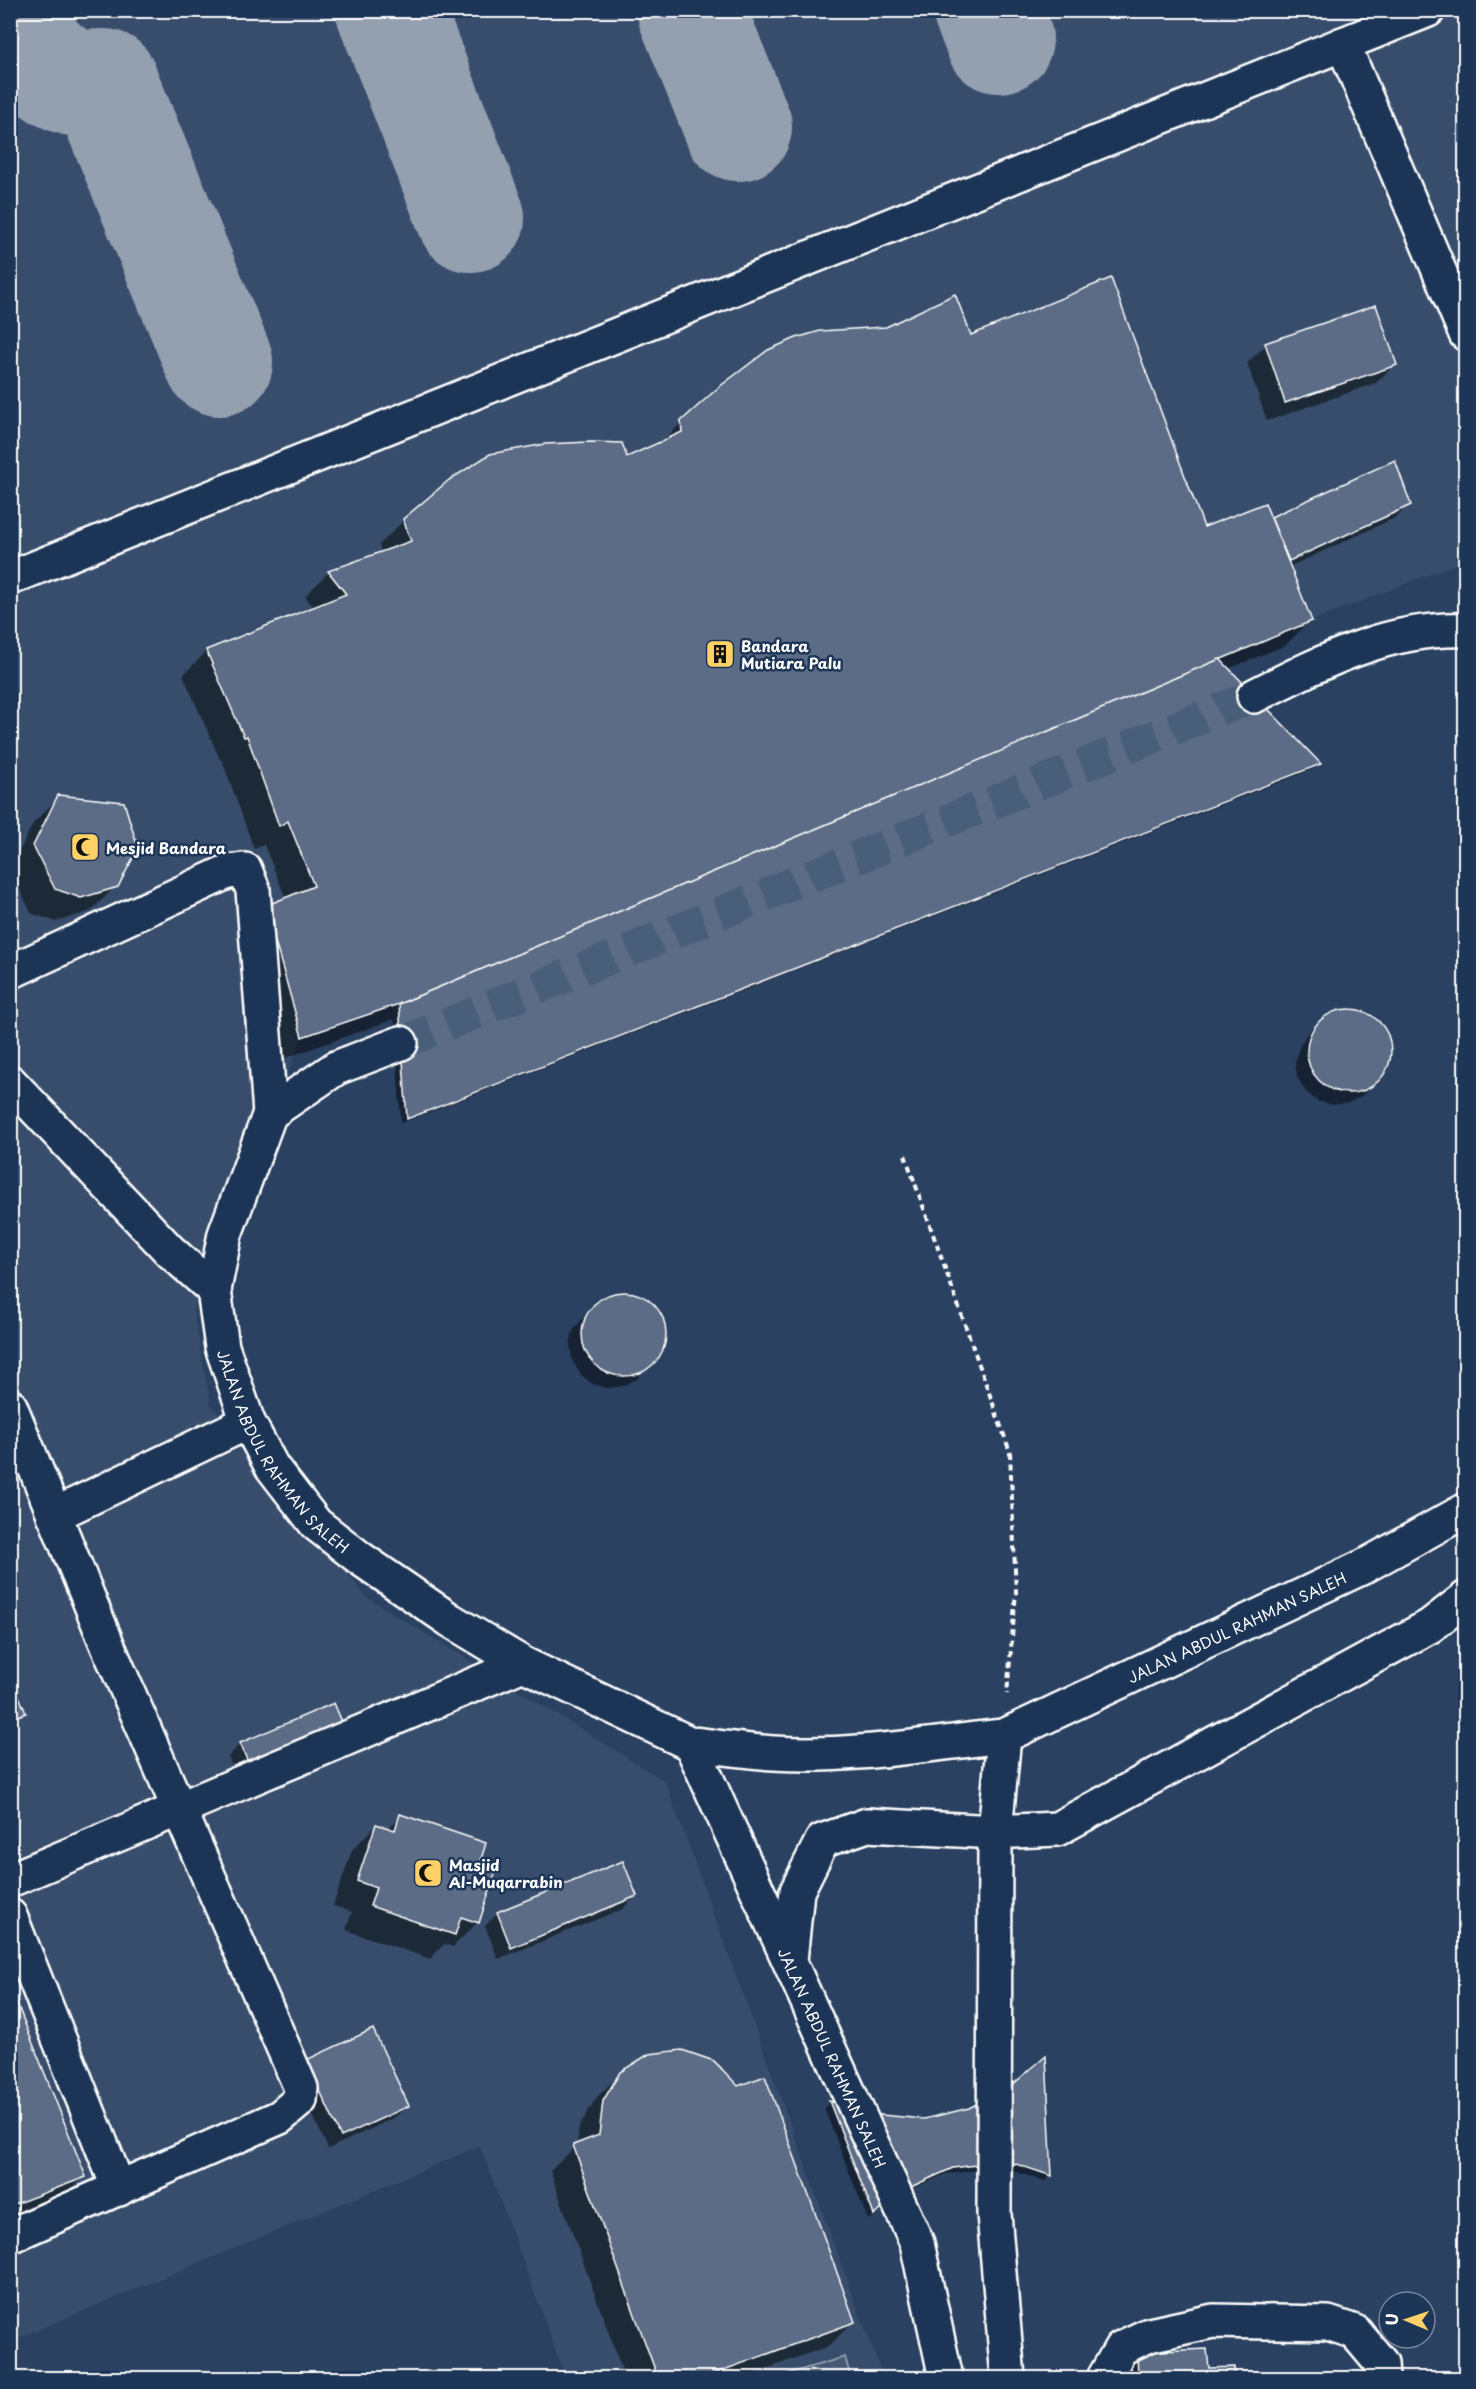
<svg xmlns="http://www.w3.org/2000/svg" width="1476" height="2389" font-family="'Playpen Sans',sans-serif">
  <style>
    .built { fill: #394e6c }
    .green { fill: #465975; stroke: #a2acba; stroke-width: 1.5 }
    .shadow { fill: #0007 }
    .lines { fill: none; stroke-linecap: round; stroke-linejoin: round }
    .taxiway { stroke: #94a0b0; stroke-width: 108 }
    .building { fill: #5b6c86; stroke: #fff; stroke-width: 1.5 }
    .minor-tunnel { stroke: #4a5e79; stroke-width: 33; stroke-dasharray: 33 16; stroke-linecap: butt }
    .minor-casing { stroke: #fff; stroke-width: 38 }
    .path { stroke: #fff; stroke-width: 4; stroke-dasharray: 6 4.5; stroke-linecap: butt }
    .minor { stroke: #1d3557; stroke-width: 33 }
    .labels { text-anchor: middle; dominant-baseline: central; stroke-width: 5; stroke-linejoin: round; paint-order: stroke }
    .poi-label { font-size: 15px; font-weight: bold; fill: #fff; stroke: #1d3557; text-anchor: start }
    .street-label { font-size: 15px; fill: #fff; stroke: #1d3557 }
  </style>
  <rect width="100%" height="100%" fill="#2a4161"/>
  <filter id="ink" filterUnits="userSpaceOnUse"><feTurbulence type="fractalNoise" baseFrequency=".0167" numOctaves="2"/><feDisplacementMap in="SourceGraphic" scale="12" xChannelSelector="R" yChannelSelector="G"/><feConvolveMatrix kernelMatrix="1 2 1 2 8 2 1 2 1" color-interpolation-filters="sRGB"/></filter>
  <g filter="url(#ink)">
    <!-- built -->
    <polygon class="built" points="11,11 1465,11 1465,560 1312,621 399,1004 302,1037 193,1311 211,1405 366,1597 665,1781 883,2378 566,2378 480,2146 11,2341"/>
    <!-- green -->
    <polygon class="green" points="845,2357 851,2378 773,2378"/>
    <!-- shadow -->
    <g class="shadow">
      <polygon points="970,337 1203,529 1272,518 1409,504 1397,517 1289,567 1310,620 1286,645 1228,669 1319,764 1313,769 401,1123 394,1019 277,1061 241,932 286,899 264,845 254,849 222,760 220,760 183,675 207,651 314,608 305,596 329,572 382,553 379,545 404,520 626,459 661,443 682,422"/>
      <polygon points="1266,345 1395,364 1376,383 1267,421 1247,363"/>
      <polygon points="59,797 116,886 91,911 56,922 31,913 10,869 34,822"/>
      <polygon points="1345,1010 1359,1011 1375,1019 1386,1033 1390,1050 1386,1068 1362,1096 1348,1103 1332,1105 1317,1101 1305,1091 1297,1077 1295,1062 1299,1048 1306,1035 1331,1014"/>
      <polygon points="620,1293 635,1294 650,1302 661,1317 665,1333 661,1351 637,1379 623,1386 607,1388 592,1384 580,1374 572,1360 570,1344 573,1331 582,1319 606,1297"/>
      <polygon points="10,1678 24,1712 10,1725"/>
      <polygon points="333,1705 237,1777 228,1757 240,1744"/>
      <polygon points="401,1816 479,1860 478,1922 453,1947 444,1944 430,1959 346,1930 352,1912 333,1906 352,1850 376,1825 388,1829"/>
      <polygon points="635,1896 623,1909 498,1959 485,1926 498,1913"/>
      <polygon points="10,1990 84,2176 60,2201 10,2220"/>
      <polygon points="1045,2059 1051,2176 1045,2181 1000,2167 946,2174 908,2190 868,2220 824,2108 830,2102 870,2115 924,2120 970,2110 1012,2088"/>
      <polygon points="621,2073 853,2322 829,2346 741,2378 625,2378 550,2171 577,2145 579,2127 596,2098"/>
      <polygon points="294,2074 407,2106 394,2118 328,2149"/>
      <polygon points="1137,2354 1207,2370 1233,2369 1233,2378 1125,2378 1125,2366"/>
    </g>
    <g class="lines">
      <!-- taxiway -->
      <g class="taxiway">
        <path d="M14 10C15 40 50 80 80 83 88 84 96 83 104 83L219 362"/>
        <polyline points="390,10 471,218"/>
        <polyline points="691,10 738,127"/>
        <polyline points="987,10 999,39"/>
      </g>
    </g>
    <!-- building -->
    <g class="building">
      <polygon points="1111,278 1204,527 1265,503 1312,621 399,1004 302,1037 265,906 314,886 288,821 279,826 247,736 244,737 206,650 346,594 328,571 411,541 403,519 449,480 490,454 545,444 590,442 622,443 627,457 682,432 681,421 719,387 768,350 796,338 820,331 886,327 955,294 971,335"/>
      <polygon points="1376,305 1397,365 1285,403 1265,343"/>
      <polygon points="1395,460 1411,505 1289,561 1271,517"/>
      <polygon points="1220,659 1321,764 407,1119 399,1004"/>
      <polygon points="58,795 124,802 138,848 118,887 81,898 55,889 33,846"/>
      <circle cx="1349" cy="1051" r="42"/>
      <circle cx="624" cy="1334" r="42"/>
      <polygon points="10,1674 26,1713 10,1719"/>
      <polygon points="334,1703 343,1724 249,1765 240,1743"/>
      <polygon points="400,1814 486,1843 481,1859 498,1865 479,1923 461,1917 455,1935 370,1906 376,1888 357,1881 376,1824 395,1830"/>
      <polygon points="623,1861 637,1896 511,1948 497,1912"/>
      <polygon points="10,1986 86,2177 10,2206"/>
      <polygon points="373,2029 409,2106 341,2137 306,2060"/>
      <polygon points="682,2050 714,2061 738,2086 765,2076 855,2322 702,2378 658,2378 573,2145 599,2135 603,2101 620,2072 649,2054"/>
      <polygon points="1046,2056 1052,2176 1007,2161 953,2168 915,2185 874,2215 829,2101 871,2114 924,2119 969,2108 1011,2086"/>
      <polygon points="1207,2349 1209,2368 1234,2367 1235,2378 1138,2378 1137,2352"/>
    </g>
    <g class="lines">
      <!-- minor-tunnel -->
      <polyline class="minor-tunnel" points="401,1043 1254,696"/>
      <!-- minor casing -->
      <g class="minor-casing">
        <g id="minor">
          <polyline points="1343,44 1466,334"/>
          <polyline points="10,578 1428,10"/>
          <path d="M1254 696C1322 662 1388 627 1466 630"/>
          <polyline points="10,972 227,872 245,870 253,890 270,1113"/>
          <path id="s1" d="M401 1043 336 1068 270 1113 225 1234 214 1290 222 1347 248 1422 272 1467 316 1524 361 1559 450 1620 523 1664 691 1744 917 2243 946 2378"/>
          <polyline points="10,1082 170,1251 214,1290"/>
          <polyline points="10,1406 107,1644 301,2088 300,2100 280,2117 10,2236"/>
          <polyline points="54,1515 248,1422"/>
          <path d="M691 1744C719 1747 746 1751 774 1753 850 1758 928 1744 1004 1736"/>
          <polyline points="10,1880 523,1664"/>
          <polyline points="10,1916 119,2189"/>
          <polyline points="790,1960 797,1891 822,1841 867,1825 995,1832 1057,1829 1430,1626 1466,1598"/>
          <path id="s2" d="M1008 2378 994 2214 995 1832 1004 1736 1363 1567 1466 1510"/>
          <polyline points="1104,2378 1121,2348 1149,2335 1213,2321 1328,2323 1355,2332 1381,2363 1382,2378"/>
        </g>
      </g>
      <!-- path -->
      <polyline class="path" points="905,1155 1010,1452 1016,1592 1007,1694"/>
      <!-- minor -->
      <use href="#minor" class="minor"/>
    </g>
  </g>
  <!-- icons -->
  <defs>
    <g id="building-square" transform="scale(1.5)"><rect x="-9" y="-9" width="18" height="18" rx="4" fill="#ffd166" stroke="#1d3557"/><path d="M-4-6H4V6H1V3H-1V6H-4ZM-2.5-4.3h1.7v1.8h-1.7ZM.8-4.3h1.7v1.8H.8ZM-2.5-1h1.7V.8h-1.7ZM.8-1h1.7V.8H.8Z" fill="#111"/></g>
    <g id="mosque-square" transform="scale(1.5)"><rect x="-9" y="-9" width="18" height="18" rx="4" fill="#ffd166" stroke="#1d3557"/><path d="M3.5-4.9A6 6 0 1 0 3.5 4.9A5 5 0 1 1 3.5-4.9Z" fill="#111"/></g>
  </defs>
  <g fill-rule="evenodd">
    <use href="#building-square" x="720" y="654"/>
    <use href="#mosque-square" x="85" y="847"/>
    <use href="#mosque-square" x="428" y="1873"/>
  </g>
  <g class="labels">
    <!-- poi labels -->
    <g class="poi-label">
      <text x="741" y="645">Bandara<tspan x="741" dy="17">Mutiara Palu</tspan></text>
      <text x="106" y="847">Mesjid Bandara</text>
      <text x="449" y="1864">Masjid<tspan x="449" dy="17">Al-Muqarrabin</tspan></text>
    </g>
    <!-- street labels -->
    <g class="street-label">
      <text stroke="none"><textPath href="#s1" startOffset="516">JALAN ABDUL RAHMAN SALEH</textPath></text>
      <text stroke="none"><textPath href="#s2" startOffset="900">JALAN ABDUL RAHMAN SALEH</textPath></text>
      <text stroke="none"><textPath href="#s1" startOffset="1376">JALAN ABDUL RAHMAN SALEH</textPath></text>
    </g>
  </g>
  <!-- margin -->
  <rect width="1476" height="2389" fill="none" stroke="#1d3557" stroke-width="36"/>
  <rect x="18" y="18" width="1440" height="2353" fill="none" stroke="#fff" stroke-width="2" filter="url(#ink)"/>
  <!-- north arrow -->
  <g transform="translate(1407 2320) rotate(272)"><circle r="28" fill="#1d3557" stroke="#77869a" stroke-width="1.5"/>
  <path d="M0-4.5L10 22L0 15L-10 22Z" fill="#ffd166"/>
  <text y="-9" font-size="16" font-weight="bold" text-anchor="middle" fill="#ffffff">U</text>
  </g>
</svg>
